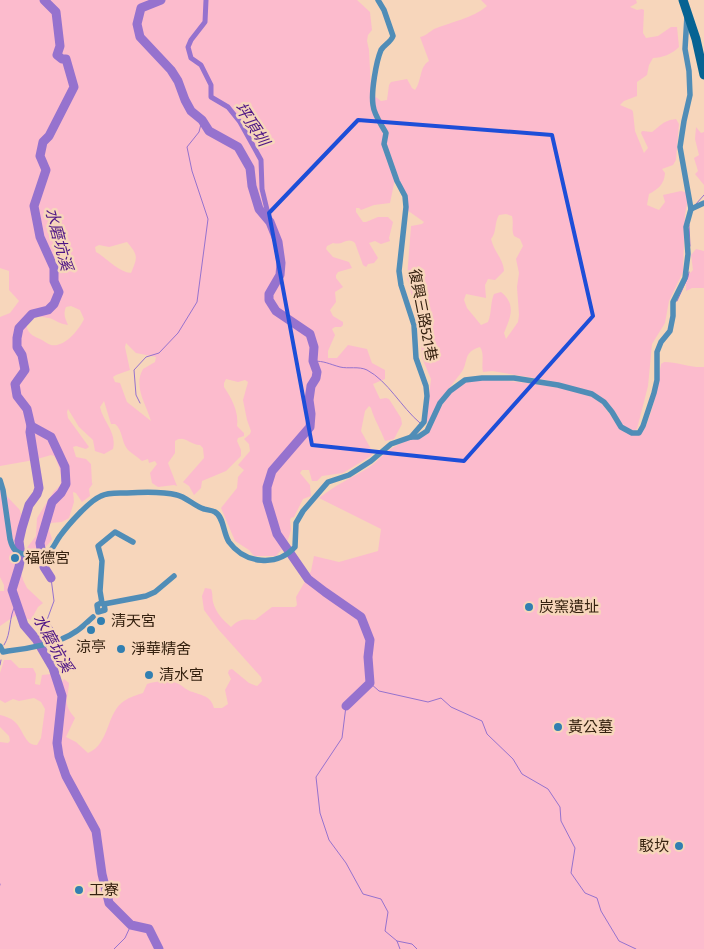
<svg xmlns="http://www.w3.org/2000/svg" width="704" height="949" font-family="'Fira Sans Condensed','Noto Sans TC',sans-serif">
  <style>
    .green { fill: #fcbbcd; fill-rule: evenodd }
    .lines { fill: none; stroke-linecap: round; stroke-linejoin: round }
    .stream { stroke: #9672ce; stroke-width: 1 }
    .canal { stroke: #9672ce; stroke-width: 5 }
    .river { stroke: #9672ce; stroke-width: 9 }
    .street { stroke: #508db7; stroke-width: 5.5 }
    .secondary { stroke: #066393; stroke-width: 9 }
    .marked { fill: none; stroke: #1d4ed8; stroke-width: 4; stroke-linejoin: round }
    .poi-dot { fill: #317fb1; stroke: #f7d6bb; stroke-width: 2 }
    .labels { text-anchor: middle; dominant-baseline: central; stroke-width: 5; stroke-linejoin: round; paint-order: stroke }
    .street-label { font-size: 15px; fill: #362210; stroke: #f7d6bb }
    .poi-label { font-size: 15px; fill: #362210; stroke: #f7d6bb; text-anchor: start }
    .water-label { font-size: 16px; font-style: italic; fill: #4e1686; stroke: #f7d6bb }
  </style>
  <rect width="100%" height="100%" fill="#f7d6bb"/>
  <!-- green -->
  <g class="green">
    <path d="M0 0H357L370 12 372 30 368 35 367 41 369 50 371 90 372 94 381 101 387 100 389 85 391 82 407 79 412 88 415 90C422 81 419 67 429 61L420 37C426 36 429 32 434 29 451 22 473 18 487 6L481 0H636L637 3 630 7 637 10 642 9 644 10 643 33 646 38 658 36 671 27H677L679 47C672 54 662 58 653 58L649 65 647 75 637 82V96L624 101 620 105 632 110 633 112 635 131 644 153 648 148 641 133 642 131 652 132C662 125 662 121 676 119L679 124 676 160 673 165 662 169 665 173C664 185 658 189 649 194L647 205 659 210 665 202 663 195 681 191 689 193 685 215 683 272 669 301 665 323 652 344 648 386 637 429 633 431 622 425 618 416 611 407 592 392 546 380 492 371 483 372C481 364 485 354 480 347 462 352 469 363 461 373 448 389 437 404 428 423L426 421 431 379 422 358 420 321 416 312 407 278 411 226 422 224 424 222 407 210 404 196 395 179 390 203 374 205 361 210 359 208H356V212L363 222H366L378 217H388L393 222 389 238 390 241 381 244 375 241 369 243 378 258 374 263 368 264 366 267 363 265 355 243C347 236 343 246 333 243L327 246 326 249 333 257 349 262 352 268 338 272 336 275V278L343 287 335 292 336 302 330 310 333 316 343 322V325L341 327H335L332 329 335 335 328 351V358H337L348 345 367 349 372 363 385 370V379L373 384 380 399 386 398 389 399 401 418 402 424 394 439 385 441C381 430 374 419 371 408L369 406 365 411 361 431 371 449 374 450 371 456 343 473 322 476 317 481H312L309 470H302L300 473 310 485 311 496 303 499 294 517 291 518 290 520 291 530 286 546 270 502 271 514 283 548 276 556H254L249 550 235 541 221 508 237 488 238 477 244 470 238 465 250 451 249 444 244 439 250 434 251 431 247 420 243 400 248 382 245 380 238 382 226 379 224 383V387C232 399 239 412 237 426L244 433V436L238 438 237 441 241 450V456L226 471 202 481 201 488 194 495 189 486 183 482 204 458 203 448 200 445C190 445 184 434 175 441V453L168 463 177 486 174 485 158 487 152 483 150 473 157 464 155 461 149 463 148 459 142 461C138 457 132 454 128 450 121 442 123 430 115 424H111L104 401 100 407C103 422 117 432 113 449L104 454 95 451 93 440 79 427 68 409 67 412 68 418 89 447 86 449 76 446 73 447 76 457 86 459 91 464 92 484 94 482 89 489 90 496 82 502 76 493 73 492 74 502 69 518 62 522 50 523 49 530 52 539C46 549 37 553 26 549L36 536 37 518 54 491 60 486C63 476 59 465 54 456L51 455 34 460 0 466V317L10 313 19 301 9 290V271L0 268ZM506 214 512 216C514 224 511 229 514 236L520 239 523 246 516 259 519 273 517 287 519 315 518 322 506 339 504 333C510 318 517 305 501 292L494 294C490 303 492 313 488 322L481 325 467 308 464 300 466 294 486 298 485 285 488 279 495 280 504 271C503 258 494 252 491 239 497 232 494 223 499 215ZM127 242C138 255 138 257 131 273 118 272 107 258 96 252L95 247 99 245 109 247ZM71 306 80 310 84 319C79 330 64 348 51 345 47 344 43 340 40 339 28 334 27 331 25 318L28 315C31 315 51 318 52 319 58 322 61 324 68 325 65 318 63 314 66 307ZM126 343 136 353 156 357 155 362 143 369C133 386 146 404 151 421L127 402 120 383 115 382 113 377 116 375 130 370 125 347Z"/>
    <polygon points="696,127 701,133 704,132 704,185 695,174 698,171 694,158 699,155 695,139"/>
    <polygon points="696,249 704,251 704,288 692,288 686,291 686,277 693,270 691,255"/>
    <path d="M664 362C678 362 690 368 704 367V949H0V742L8 743 10 741 9 736 0 727V715C5 716 11 718 15 722 23 729 25 746 37 745L41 738 45 709 41 702 34 698 19 701 13 699 5 703 0 700V673L4 660H11L19 668H33L36 674 35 684 40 685 42 675 51 674 57 689 64 679 69 683C68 700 62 703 75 718L66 737 76 742 88 753C110 744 106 713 124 701 130 697 137 695 143 693L147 684C156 681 169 679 179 684 183 686 187 691 193 692 203 696 211 696 214 708H222L228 704 225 690 231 679 228 673 229 670 232 669 249 683 257 686 262 681 261 677 218 629 204 610 202 596 205 588 211 589C213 594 212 597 213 602 216 613 223 620 231 627 239 619 244 619 255 620L272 607H295L297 605 296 597 311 571 314 556 339 562 378 551 381 529 319 498C334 486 351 478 368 468 376 463 381 456 389 450 400 442 415 438 428 434 435 418 448 388 465 382 486 375 570 387 590 396 605 402 609 416 619 426 623 431 634 433 640 435 652 423 658 381 661 364Z"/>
    <path d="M0 485C3 494 11 500 17 507 21 510 21 514 22 518 25 533 26 534 17 548H13V562L21 572 23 580 27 588 43 603 38 607 31 620 16 615 0 626V591H4V585L0 577Z"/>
  </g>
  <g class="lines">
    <!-- stream -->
    <g class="stream">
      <polyline points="696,204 704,195"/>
      <polyline points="689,225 690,246"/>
      <polyline points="677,301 688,277 689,272"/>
      <path d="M313 361C325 361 329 364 340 367 348 369 359 366 367 370 388 381 401 407 420 423"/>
      <polyline points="140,403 136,395 134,370 146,357 159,353 178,333 197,302 208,219 192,171 187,147 199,132 202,120"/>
      <polyline points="51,578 54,601 47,620 54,630"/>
      <path d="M4 645C12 633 8 617 16 604"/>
      <polyline points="0,665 1,660"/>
      <polyline points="370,683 379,691 428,702 441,698 451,707 482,721 487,734 513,759 522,774 548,789 560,807 561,821 575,848 571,873 585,893 597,898 601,911 619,941 636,949"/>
      <polyline points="346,706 342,738 316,777 320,813 329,840 346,863 363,894 381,899 388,912 385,931 397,941 400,949"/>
      <polyline points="0,884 0,885"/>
      <polyline points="397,941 412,944 417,949"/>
      <polyline points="114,949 125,938 131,925"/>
    </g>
    <!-- canal -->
    <polyline class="canal" points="206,0 205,22 191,40 188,47 191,58 201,65 211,85 211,97 228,107 240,122 261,160 262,189 270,222"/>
    <!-- river -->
    <g class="river">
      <polyline points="44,0 56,12 60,46 57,55 62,59 66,59 74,87 49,136 43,142 40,156 46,170 34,206 40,237 54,268 54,281 59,292 54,304 48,310 32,314 19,328 17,338 17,347 22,355 25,370 15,384 17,396 27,409 31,426 30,432 39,488 37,494 29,505 22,528 19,541 21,556 19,567 12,590 24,625 36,639 53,668 62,696 57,743 59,756 66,776 96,831 102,874 109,903 131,925 149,929 159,949"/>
      <polyline points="161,0 141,8 137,24 140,37 171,70 178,81 185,100 191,111 202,120 209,131 238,147 250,168 252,186 259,209 270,222 278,242 281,263 280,275 269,294 269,300 276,311 310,334 314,347 313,361 317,372 316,378 311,386 309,400 311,414 310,427 272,471 267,487 267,501 277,534 308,579 325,592 361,617 370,640 368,657 370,683 346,706"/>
      <polyline points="31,426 51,437 65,467 66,484 61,493 52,502 40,543 44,567 51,578"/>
    </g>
    <!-- street -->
    <g class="street">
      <path d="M378 0 384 10 393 36C391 42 384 45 381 50 376 62 371 92 373 105 374 115 381 124 386 133L384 144 397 181 405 196 406 207 399 271 401 285 414 325 416 358 426 386 427 396 424 422 411 437"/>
      <polyline points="691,209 704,203"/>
      <path d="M0 480 3 490 10 539C11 543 12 547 15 550 21 555 40 559 47 554 53 550 56 541 60 536 68 525 89 501 101 496 108 492 119 493 127 493 143 492 161 491 177 495 186 497 194 506 204 509 207 510 212 510 215 512 224 517 223 533 229 542 245 564 277 567 295 547L296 523 303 511 328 482 349 475 371 461 391 444 411 437H418L427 431 440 403 450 391 465 380 482 378H514L558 385 592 394 604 402 612 412 621 427 632 433H639L643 426 654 393 657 380V352L661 342 670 331 673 316V302L685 278 688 254 686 227 691 209 680 147 684 121 690 95 689 71 685 49 687 16"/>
      <polyline points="102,603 100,591 102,561 98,546 115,532 133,542"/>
      <polyline points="104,604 101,603 97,605 98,612 105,610 104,604 146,596 155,592 174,576"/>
      <path d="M0 646 3 652 8 651C27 649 60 643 75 632 82 628 87 622 93 617"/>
    </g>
    <!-- secondary -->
    <polyline class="secondary" points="683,0 696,39 704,75"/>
  </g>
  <!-- marked area -->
  <path class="marked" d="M358 120 552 135 593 316 464 461 312 445 269 213Z"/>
  <!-- markers -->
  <g class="poi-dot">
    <circle cx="15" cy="558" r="5"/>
    <circle cx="529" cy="607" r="5"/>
    <circle cx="101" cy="621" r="5"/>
    <circle cx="91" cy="630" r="5"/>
    <circle cx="121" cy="649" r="5"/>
    <circle cx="149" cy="675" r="5"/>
    <circle cx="558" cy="727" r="5"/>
    <circle cx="679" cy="846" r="5"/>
    <circle cx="79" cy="890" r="5"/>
  </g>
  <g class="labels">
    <!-- street labels -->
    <g class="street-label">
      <text transform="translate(423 315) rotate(79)">復興三路521巷</text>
    </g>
    <!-- poi labels -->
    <g class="poi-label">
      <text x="25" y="558">福德宮</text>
      <text x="539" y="607">炭窯遺址</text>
      <text x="111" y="621">清天宮</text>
      <text x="91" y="647" text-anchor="middle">涼亭</text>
      <text x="131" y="649">淨華精舍</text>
      <text x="159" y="675">清水宮</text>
      <text x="568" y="727">黃公墓</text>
      <text x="669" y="846" text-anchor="end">駁坎</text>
      <text x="89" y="890">工寮</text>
    </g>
    <!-- water labels -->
    <g class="water-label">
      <text transform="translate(252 124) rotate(57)">坪頂圳</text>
      <text transform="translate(59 239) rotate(75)">水磨坑溪</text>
      <text transform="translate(53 643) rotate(61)">水磨坑溪</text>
    </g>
  </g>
</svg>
